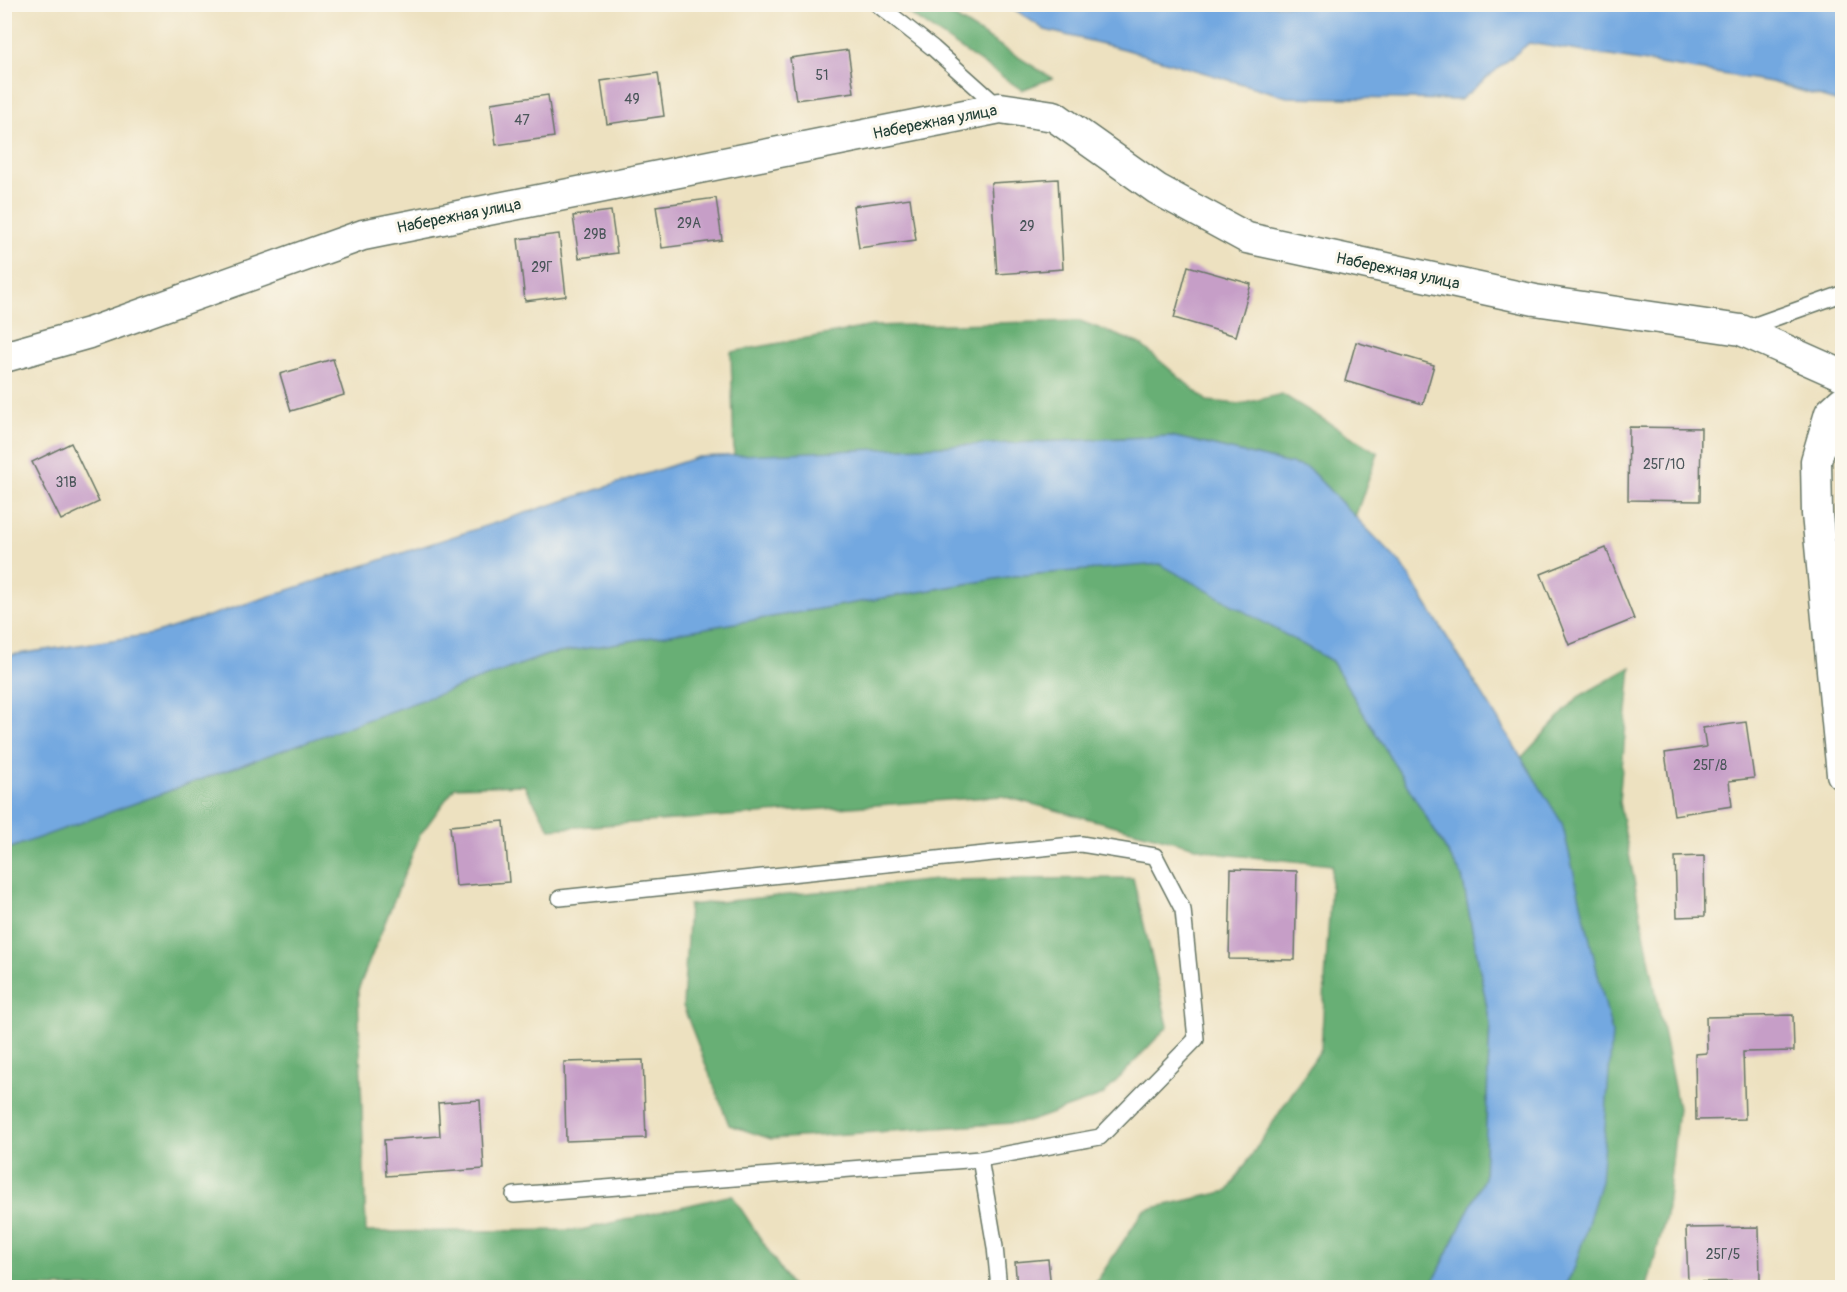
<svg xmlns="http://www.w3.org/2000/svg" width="1847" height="1292" font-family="Pangolin,sans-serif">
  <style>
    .forest { fill: #67af75; stroke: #437654; stroke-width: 1.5 }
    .water { fill: #73a8e0; stroke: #49728a; stroke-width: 1.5 }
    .building { fill: #c69ec7 }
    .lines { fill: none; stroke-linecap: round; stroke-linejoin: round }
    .service-casing { stroke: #677665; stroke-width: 18 }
    .minor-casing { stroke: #677665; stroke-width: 33 }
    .service { stroke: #fff; stroke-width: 15 }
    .minor { stroke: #fff; stroke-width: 30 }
    .labels { text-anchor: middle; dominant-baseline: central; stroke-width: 6; stroke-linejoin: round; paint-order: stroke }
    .number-label { font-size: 14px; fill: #495559 }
    .street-label { font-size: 16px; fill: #1f3d34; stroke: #fbf7ec }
  </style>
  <rect width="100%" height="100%" fill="#fbf7ec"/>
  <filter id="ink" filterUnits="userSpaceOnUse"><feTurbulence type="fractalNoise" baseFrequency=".0167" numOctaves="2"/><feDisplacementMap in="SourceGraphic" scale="12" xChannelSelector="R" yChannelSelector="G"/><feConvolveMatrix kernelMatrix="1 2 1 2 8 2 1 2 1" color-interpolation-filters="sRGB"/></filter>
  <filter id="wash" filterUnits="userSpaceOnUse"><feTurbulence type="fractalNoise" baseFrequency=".008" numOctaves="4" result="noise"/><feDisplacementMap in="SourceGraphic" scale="24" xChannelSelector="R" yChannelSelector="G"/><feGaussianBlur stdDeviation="1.35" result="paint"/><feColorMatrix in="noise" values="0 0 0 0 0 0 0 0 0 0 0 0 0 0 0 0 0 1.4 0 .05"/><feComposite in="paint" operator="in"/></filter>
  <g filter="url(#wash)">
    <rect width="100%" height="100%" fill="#ede1c0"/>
    <!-- forest -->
    <g class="forest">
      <polygon points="896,5 935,5 1052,78 1022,90"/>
      <polygon points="1080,321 1140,344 1207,401 1241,404 1282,394 1378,453 1355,517 1308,468 1171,436 734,456 731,352 872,326"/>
      <polygon points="1160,563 1332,661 1462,876 1490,1023 1484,1178 1431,1287 1093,1287 1144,1210 1228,1191 1321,1049 1332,865 1222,854 1002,796 550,829 524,785 455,787 420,835 358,990 366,1232 581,1230 732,1195 792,1287 5,1287 4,850 547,655 1013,576"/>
      <polygon points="1631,667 1619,802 1678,1108 1666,1216 1647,1287 1564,1287 1574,1269 1521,758 1578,697"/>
      <polygon points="1133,878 1168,1026 1103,1095 1028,1122 771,1139 729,1125 683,1006 689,905 936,880"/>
    </g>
    <!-- water -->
    <g class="water">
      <polygon points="1008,5 1842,5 1842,103 1771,82 1529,43 1460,100 1287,97 1124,49 1045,30"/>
      <polygon points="1171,436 1308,468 1403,566 1562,823 1612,1033 1601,1181 1574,1269 1564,1287 1431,1287 1484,1178 1490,1023 1462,876 1332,661 1160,564 1013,576 547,655 5,850 5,656 153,634 698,457"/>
    </g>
    <g id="blocks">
      <!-- building -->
      <g class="building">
        <polygon points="848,50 854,92 796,100 790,58"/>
        <polygon points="658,73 664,116 607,124 601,81"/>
        <polygon points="548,95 554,137 496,145 491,103"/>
        <polygon points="1058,179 1063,269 997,274 991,183"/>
        <polygon points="716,198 722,240 662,248 656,206"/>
        <polygon points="910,198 916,240 859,248 853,206"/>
        <polygon points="611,211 617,253 579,258 573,216"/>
        <polygon points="559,234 566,296 525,301 518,239"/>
        <polygon points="1188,266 1251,284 1236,336 1174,318"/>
        <polygon points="1356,342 1434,365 1423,404 1345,381"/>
        <polygon points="333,359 344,395 291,411 280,374"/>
        <polygon points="1629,427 1701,428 1700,501 1628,500"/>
        <polygon points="71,443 99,502 61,520 32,462"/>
        <polygon points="1842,467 1842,485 1839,485 1838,468"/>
        <polygon points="1606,548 1634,619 1569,645 1541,574"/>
        <polygon points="1746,722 1754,778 1729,781 1732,806 1674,815 1665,753 1706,747 1703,728"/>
        <polygon points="504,821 509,882 456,886 450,826"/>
        <polygon points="1704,856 1705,916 1677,917 1675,857"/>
        <polygon points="1231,869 1297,871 1295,960 1229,959"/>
        <polygon points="1793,1015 1794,1051 1743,1052 1745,1119 1696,1120 1695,1054 1707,1053 1706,1017"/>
        <polygon points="643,1060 646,1138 566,1141 564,1062"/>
        <polygon points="480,1100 484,1169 386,1176 384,1140 440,1136 438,1103"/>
        <polygon points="1759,1227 1760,1281 1688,1282 1686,1228"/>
        <polygon points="1048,1259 1051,1288 1017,1288 1015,1262"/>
      </g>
    </g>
  </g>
  <g filter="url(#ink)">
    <use href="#blocks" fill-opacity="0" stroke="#677665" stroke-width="1.5"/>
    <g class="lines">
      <!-- service casing -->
      <g class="service-casing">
        <g id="service">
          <polyline points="877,4 933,48 1000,108"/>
          <polyline points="1744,329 1842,294"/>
          <polyline points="560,898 1081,844 1155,856 1183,910 1196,1039 1100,1137 980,1159"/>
          <polyline points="514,1195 980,1159 995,1247 999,1288"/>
        </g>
      </g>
      <!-- minor casing -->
      <g class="minor-casing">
        <g id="minor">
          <polyline points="4,357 89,333 363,235 1000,108 1054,116 1157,189 1247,238 1535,300 1741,330 1842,375"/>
          <polyline points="1842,402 1830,413 1816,461 1817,514 1842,774"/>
        </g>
      </g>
      <!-- service -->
      <use href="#service" class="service"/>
      <!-- minor -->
      <use href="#minor" class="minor"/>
    </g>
  </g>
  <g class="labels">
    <!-- number labels -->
    <g class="number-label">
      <text x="822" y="75">51</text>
      <text x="632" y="99">49</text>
      <text x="522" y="120">47</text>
      <text x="689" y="223">29А</text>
      <text x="1027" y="226">29</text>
      <text x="595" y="234">29В</text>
      <text x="542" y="267">29Г</text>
      <text x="1664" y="464">25Г/10</text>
      <text x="66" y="482">31В</text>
      <text x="1710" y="765">25Г/8</text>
      <text x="1723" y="1254">25Г/5</text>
    </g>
    <!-- street labels -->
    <g class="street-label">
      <text transform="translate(935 122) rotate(-11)">Набережная улица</text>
      <text transform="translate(459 216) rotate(-11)">Набережная улица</text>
      <text transform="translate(1398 271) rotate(12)">Набережная улица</text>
    </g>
  </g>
  <!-- margin -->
  <rect width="1847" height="1292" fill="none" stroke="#fbf7ec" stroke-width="24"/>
</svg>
